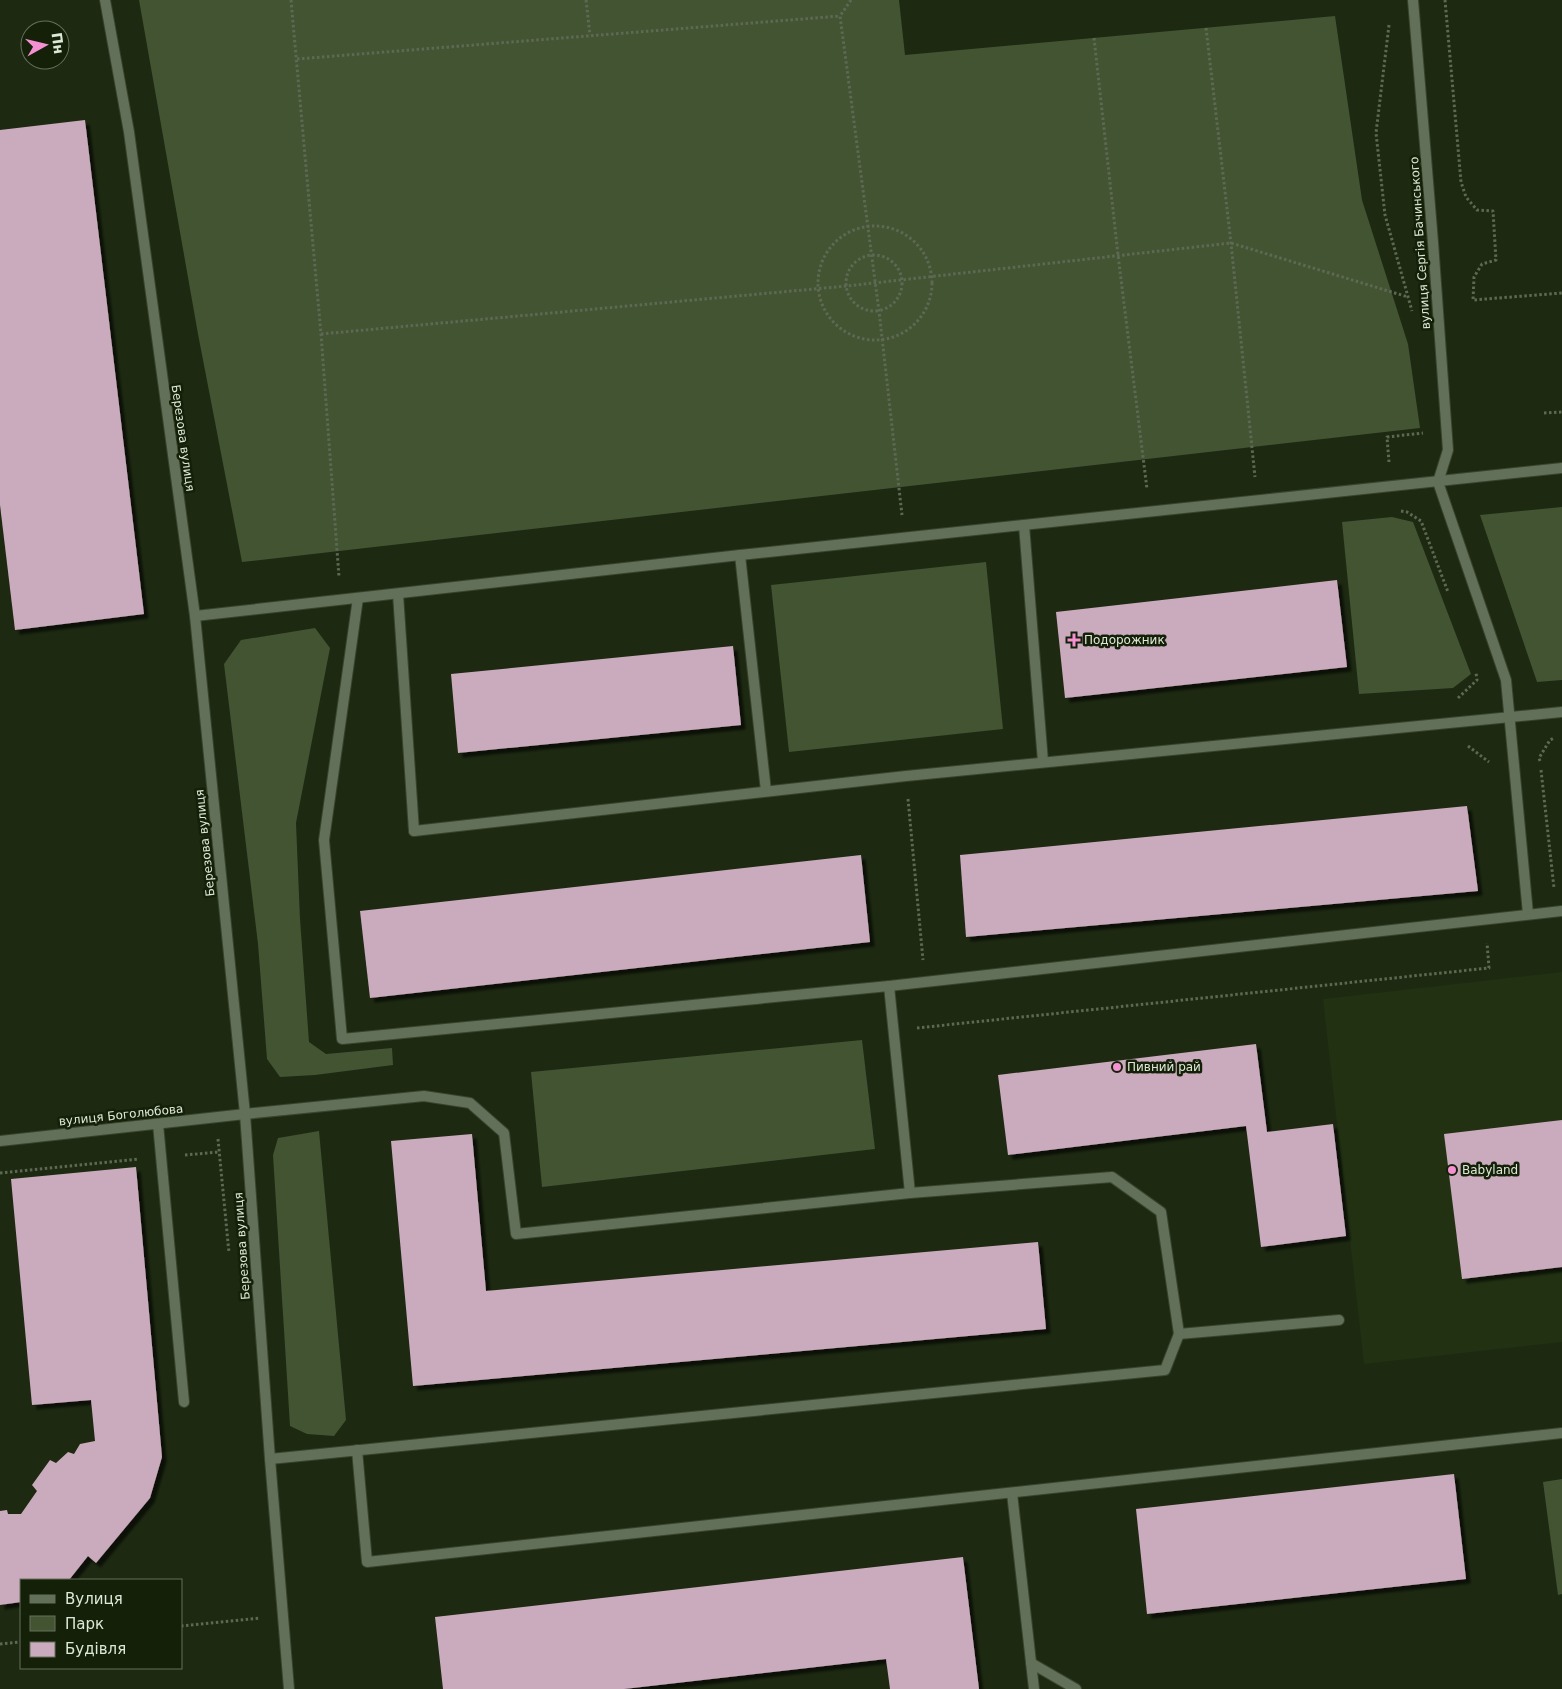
<svg xmlns="http://www.w3.org/2000/svg" width="1562" height="1689" font-family="'DejaVu Sans',sans-serif">
  <style>
    .built { fill: #213112 }
    .green { fill: #425432 }
    .building { fill: #caaabd; filter: url(#shadow) }
    .lines { fill: none; stroke-linecap: round; stroke-linejoin: round }
    .service-casing { stroke: #38442d; stroke-width: 12 }
    .minor-casing { stroke: #38442d; stroke-width: 12 }
    .path { stroke: #5e6954; stroke-width: 3; stroke-dasharray: 2.5 2.5; stroke-linecap: butt }
    .service { stroke: #637059; stroke-width: 10 }
    .minor { stroke: #637059; stroke-width: 10 }
    .poi-dot { fill: #f591d2; stroke: #142008; stroke-width: 2 }
    .labels { text-anchor: middle; dominant-baseline: central; stroke-width: 5; stroke-linejoin: round; paint-order: stroke }
    .street-label { font-size: 12px; fill: #dfe8d8; stroke: #142008 }
    .poi-label { font-size: 12px; fill: #dfe8d8; stroke: #142008; text-anchor: start }
  </style>
  <defs>
    <filter id="shadow"><feDropShadow dx="4.5" dy="4.5" stdDeviation="1" flood-color="#0009"/></filter>
  </defs>
  <rect width="100%" height="100%" fill="#1d2911"/>
  <!-- built -->
  <polygon class="built" points="1562,972 1562,1342 1364,1364 1323,999"/>
  <!-- green -->
  <g class="green">
    <polygon points="139,0 899,0 905,55 1335,16 1362,200 1408,344 1420,428 242,562 198,334"/>
    <polygon points="1562,507 1562,680 1537,682 1480,515"/>
    <polygon points="1392,517 1413,522 1471,674 1453,688 1359,694 1342,522"/>
    <polygon points="986,562 1003,729 789,752 771,585"/>
    <polygon points="315,628 330,648 296,823 300,919 309,1042 326,1054 392,1048 393,1065 315,1075 280,1077 267,1059 258,944 224,664 241,640"/>
    <polygon points="862,1040 875,1149 542,1187 531,1072"/>
    <polygon points="319,1131 346,1420 334,1436 307,1434 290,1426 273,1155 278,1138"/>
    <polygon points="1562,1479 1562,1594 1558,1595 1543,1482"/>
  </g>
  <!-- building -->
  <g class="building">
    <polygon points="85,120 144,614 15,630 0,505 0,130"/>
    <polygon points="1337,580 1347,667 1065,698 1056,612"/>
    <polygon points="733,646 741,725 458,753 451,674"/>
    <polygon points="1467,806 1478,891 966,937 960,855"/>
    <polygon points="861,855 870,942 370,998 360,911"/>
    <polygon points="1256,1044 1267,1132 1333,1124 1346,1236 1261,1247 1246,1126 1008,1155 998,1075"/>
    <polygon points="1562,1120 1562,1267 1462,1279 1444,1134"/>
    <polygon points="472,1134 486,1291 1038,1242 1046,1329 413,1386 391,1141"/>
    <polygon points="136,1167 162,1457 150,1498 96,1563 88,1556 69,1580 21,1580 21,1602 0,1605 0,1511 7,1510 8,1514 21,1514 37,1491 32,1485 50,1460 56,1463 68,1452 74,1454 80,1444 95,1441 91,1400 32,1405 11,1179"/>
    <polygon points="1454,1474 1466,1579 1147,1614 1136,1509"/>
    <polygon points="963,1557 979,1689 890,1689 886,1659 624,1689 443,1689 435,1617"/>
  </g>
  <g class="lines">
    <!-- service casing -->
    <g class="service-casing">
      <g id="service">
        <polyline points="1438,482 1506,680 1528,914"/>
        <polyline points="1024,525 1043,762"/>
        <polyline points="740,555 766,791"/>
        <polyline points="358,598 324,840 342,1039 889,986 1562,911"/>
        <polyline points="414,831 906,776 1562,712"/>
        <polyline points="889,986 910,1193"/>
        <polyline points="245,1114 424,1096 470,1103 504,1133 516,1234 910,1193 1112,1177 1161,1212 1179,1334 1339,1320"/>
        <polyline points="158,1124 184,1402"/>
        <polyline points="357,1450 367,1562 1562,1433"/>
        <polyline points="270,1459 1165,1370 1179,1334"/>
        <polyline points="1012,1493 1034,1689"/>
        <polyline points="1031,1663 1076,1689"/>
      </g>
    </g>
    <!-- minor casing -->
    <g class="minor-casing">
      <g id="minor">
        <polyline points="105,0 129,132 195,616 245,1114 270,1459 289,1689"/>
        <polyline points="1413,0 1433,242 1448,450 1438,482"/>
        <polyline points="398,594 414,831"/>
        <polyline points="195,616 740,555 1562,468"/>
        <polyline points="0,1141 245,1114"/>
      </g>
    </g>
    <!-- path -->
    <g class="path">
      <polyline points="291,0 321,334 339,577"/>
      <polyline points="586,0 590,35"/>
      <polyline points="851,0 840,16 879,311 902,515"/>
      <polyline points="1445,0 1461,182 1466,197 1477,210 1493,211 1496,260 1482,264 1474,277 1473,300 1562,293"/>
      <polyline points="1389,25 1376,133 1385,215 1412,311"/>
      <polyline points="1206,28 1231,243 1255,477"/>
      <polyline points="1094,38 1118,255 1147,489"/>
      <polyline points="297,59 840,16"/>
      <circle cx="875" cy="283" r="57"/>
      <circle cx="874" cy="283" r="28"/>
      <polyline points="321,334 847,286 1231,243 1408,297"/>
      <polyline points="1544,413 1562,412"/>
      <polyline points="1389,462 1387,437 1423,433"/>
      <polyline points="1401,511 1407,512 1421,521 1448,592"/>
      <polyline points="1458,698 1477,680 1476,673"/>
      <polyline points="1468,746 1489,762"/>
      <polyline points="1540,761 1539,758 1550,740 1554,738"/>
      <polyline points="1541,770 1554,888"/>
      <polyline points="908,799 923,960"/>
      <polyline points="917,1028 1489,968 1487,943"/>
      <polyline points="218,1139 229,1253"/>
      <polyline points="185,1155 219,1152"/>
      <polyline points="0,1173 139,1159"/>
      <polyline points="181,1626 260,1618"/>
      <polyline points="0,1644 21,1642"/>
    </g>
    <!-- service -->
    <use href="#service" class="service"/>
    <!-- minor -->
    <use href="#minor" class="minor"/>
  </g>
  <!-- markers -->
  <g class="poi-dot">
    <path d="M1071.5 632.5h5v5h5v5h-5v5h-5v-5h-5v-5h5z"/>
    <circle cx="1117" cy="1067" r="5"/>
    <circle cx="1452" cy="1170" r="5"/>
  </g>
  <g class="labels">
    <!-- street labels -->
    <g class="street-label">
      <text transform="translate(1420 243) rotate(-94)">вулиця Сергія Бачинського</text>
      <text transform="translate(183 438) rotate(82)">Березова вулиця</text>
      <text transform="translate(205 843) rotate(-96)">Березова вулиця</text>
      <text transform="translate(121 1115) rotate(-6)">вулиця Боголюбова</text>
      <text transform="translate(242 1246) rotate(-94)">Березова вулиця</text>
    </g>
    <!-- poi labels -->
    <g class="poi-label">
      <text x="1084" y="640">Подорожник</text>
      <text x="1127" y="1067">Пивний рай</text>
      <text x="1462" y="1170">Babyland</text>
    </g>
  </g>
  <!-- legend -->
  <rect x="20" y="1579" width="162" height="90" fill="#142008" stroke="#65705b"/>
  <rect x="30" y="1595" width="25" height="8" fill="#637059" stroke="#65705b"/>
  <text x="65" y="1604" font-size="15" fill="#dfe8d8">Вулиця</text>
  <rect x="30" y="1616" width="25" height="15" fill="#425432" stroke="#65705b"/>
  <text x="65" y="1629" font-size="15" fill="#dfe8d8">Парк</text>
  <rect x="30" y="1642" width="25" height="15" fill="#caaabd" stroke="#65705b"/>
  <text x="65" y="1654" font-size="15" fill="#dfe8d8">Будівля</text>
  <!-- north arrow -->
  <g transform="translate(45 45) rotate(82)"><circle r="24" fill="#142008" stroke="#65705b"/>
  <path d="M0-4L9 19L0 12L-9 19Z" fill="#f591d2"/>
  <text y="-8" font-size="14" font-weight="bold" text-anchor="middle" fill="#dfe8d8">Пн</text>
  </g>
</svg>
